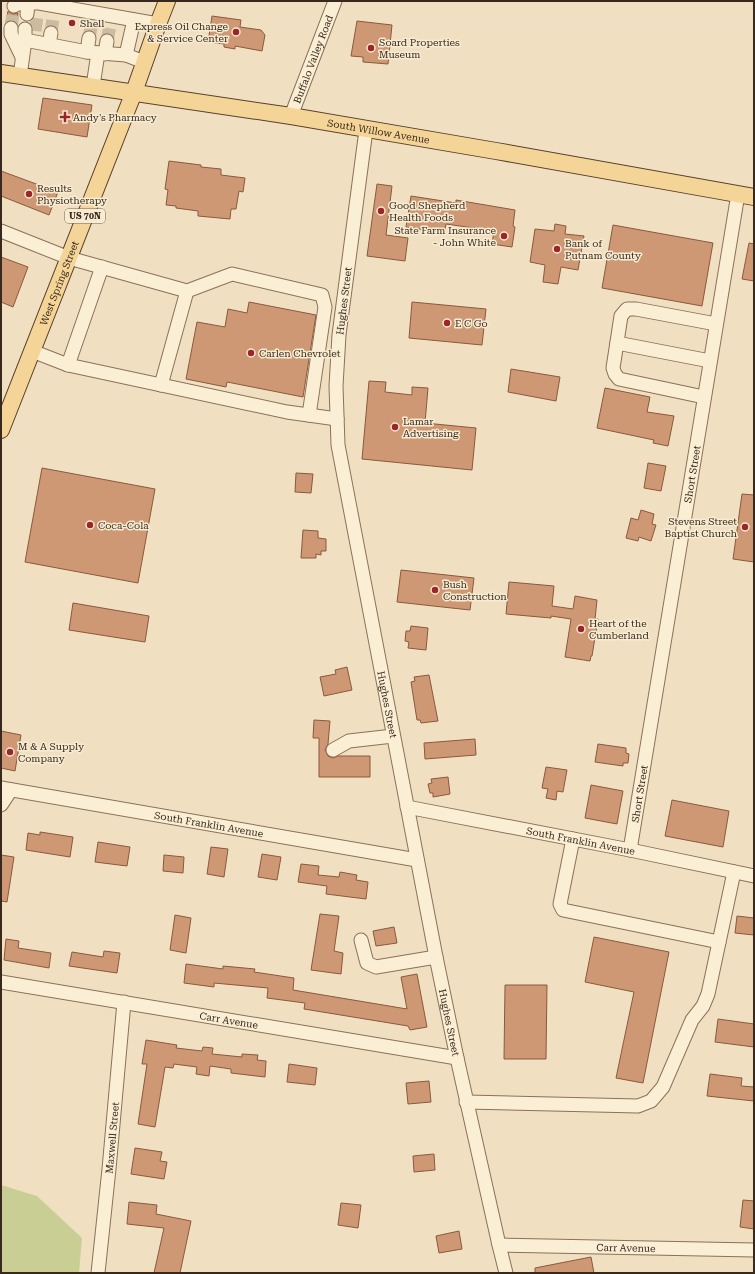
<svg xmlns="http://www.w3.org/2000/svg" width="755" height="1274" font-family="'Roboto Serif',serif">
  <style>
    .green { fill: #c9ce94 }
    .building { fill: #cf9875; stroke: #8a593d }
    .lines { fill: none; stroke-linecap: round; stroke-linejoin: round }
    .minor-tunnel { stroke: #cbbba0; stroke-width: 13; stroke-dasharray: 13 6; stroke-linecap: butt }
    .minor-casing { stroke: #8a7158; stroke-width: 15 }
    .major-casing { stroke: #573f2c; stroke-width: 18 }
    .minor { stroke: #faeed4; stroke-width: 13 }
    .major { stroke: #f4d597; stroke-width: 16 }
    .poi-dot { fill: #9b2529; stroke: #f7ebd1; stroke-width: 1.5 }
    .labels { text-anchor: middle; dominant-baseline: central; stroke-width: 3; stroke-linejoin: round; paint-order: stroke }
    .shield { fill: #f7ebd1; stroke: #726353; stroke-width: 1 }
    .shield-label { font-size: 9px; font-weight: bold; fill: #39291d }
    .poi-label { font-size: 10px; fill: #39291d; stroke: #f7ebd1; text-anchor: start }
    .street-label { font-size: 10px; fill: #39291d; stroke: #f7ebd1 }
  </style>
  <rect width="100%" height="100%" fill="#f0e0c1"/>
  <!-- green -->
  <polygon class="green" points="1,1185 37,1196 82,1238 79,1273 1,1273"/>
  <!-- building -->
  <g class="building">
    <polygon points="8,11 13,14 18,13 17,23 11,20 6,22"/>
    <polygon points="212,16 241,20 240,27 261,30 265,35 262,51 235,46 235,49 224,47 224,44 208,42"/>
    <polygon points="357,21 392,25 388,64 363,62 363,57 351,56"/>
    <polygon points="43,98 92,105 87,137 38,129"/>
    <polygon points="169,161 201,165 201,167 221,169 221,175 245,178 243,192 239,191 236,209 231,209 230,219 198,216 198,211 176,208 176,206 166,205 168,190 165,189"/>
    <polygon points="1,171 58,192 49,215 1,196"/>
    <polygon points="377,184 392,186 386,235 408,238 405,261 367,256"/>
    <polygon points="411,196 456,203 456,200 515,210 513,226 515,227 512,247 492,244 494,231 446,224 444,233 406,227"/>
    <polygon points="555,224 566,226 565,234 584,236 578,270 561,267 558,284 543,282 545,265 530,262 535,229 554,231"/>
    <polygon points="613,225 713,243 702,306 602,288"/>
    <polygon points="749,243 754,244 754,281 742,279"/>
    <polygon points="1,257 28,267 13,307 1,302"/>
    <polygon points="249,302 316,315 303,397 227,382 226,387 186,379 197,322 225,327 228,309 247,313"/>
    <polygon points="412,302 486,309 482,345 409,338"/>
    <polygon points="511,369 560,377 556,401 508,392"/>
    <polygon points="369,381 386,382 385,392 412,395 412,387 428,388 425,423 476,428 472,470 362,459"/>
    <polygon points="605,388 650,397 647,412 674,416 668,446 653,443 654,440 597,428"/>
    <polygon points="648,463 666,466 661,491 644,488"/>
    <polygon points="42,468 155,489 138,583 25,562"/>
    <polygon points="296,473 313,474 311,493 295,492"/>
    <polygon points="742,494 754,495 754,562 733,559"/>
    <polygon points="641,510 654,514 652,524 656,525 651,541 639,537 638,541 626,538 631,518 638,520"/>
    <polygon points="303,530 318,531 318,538 326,539 326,551 321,551 321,555 316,554 316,558 301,558"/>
    <polygon points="401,570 474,578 470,610 397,602"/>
    <polygon points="509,582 554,586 552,606 573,609 575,596 597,600 595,619 598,619 592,656 591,656 590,661 565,657 571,619 551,616 551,618 506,614"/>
    <polygon points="73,603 149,616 145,642 69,630"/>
    <polygon points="411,626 428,628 426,650 408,648 409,642 405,641 406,631 410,631"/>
    <polygon points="347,667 352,690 324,696 320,677 336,674 335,670"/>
    <polygon points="429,675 438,721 421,723 420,720 417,720 411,682 415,681 414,677"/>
    <polygon points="314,720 330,721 328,744 325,750 328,756 333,758 338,756 370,756 370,777 319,777 319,738 313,738"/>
    <polygon points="1,731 21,735 15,771 1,768"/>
    <polygon points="475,739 476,755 425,759 424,743"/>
    <polygon points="598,744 626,748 626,753 629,754 628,763 623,763 623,766 595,762"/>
    <polygon points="546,767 567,770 563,792 557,791 556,800 546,798 548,789 542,788"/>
    <polygon points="448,777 450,794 433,797 433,793 430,793 428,784 432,783 431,779"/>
    <polygon points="591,785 623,791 617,824 585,818"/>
    <polygon points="672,800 729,811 723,847 665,836"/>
    <polygon points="40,832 73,837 70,857 26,850 28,833 40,835"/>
    <polygon points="98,842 130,847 127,866 95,862"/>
    <polygon points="211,847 228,849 224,877 207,874"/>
    <polygon points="262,854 281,857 277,880 258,877"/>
    <polygon points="1,855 14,857 7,902 1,901"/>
    <polygon points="164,855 184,857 183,873 163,871"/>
    <polygon points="301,864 319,866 318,875 339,877 340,872 357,875 356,880 368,882 366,899 326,894 327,886 298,882"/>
    <polygon points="320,914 339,916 334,951 343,953 341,974 311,970"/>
    <polygon points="175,915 191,918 186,953 170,950"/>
    <polygon points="737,916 754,918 754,935 735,933"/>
    <polygon points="394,927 397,943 376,946 373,931"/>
    <polygon points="594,937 669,952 643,1083 616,1078 634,992 585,982"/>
    <polygon points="6,939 19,941 18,948 51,953 49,968 4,960"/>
    <polygon points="104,951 120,953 117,973 69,966 72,952 103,957"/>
    <polygon points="186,964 223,969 223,966 255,969 254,972 294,978 293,990 407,1009 401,977 417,974 427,1027 410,1030 408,1026 304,1009 305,1003 267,998 268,988 214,983 214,987 184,983"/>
    <polygon points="505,985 547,985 546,1059 504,1059"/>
    <polygon points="718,1019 754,1024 754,1047 715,1042"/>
    <polygon points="146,1040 177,1045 176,1048 202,1051 203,1047 213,1048 212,1054 242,1057 242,1054 258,1055 257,1060 266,1061 265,1077 231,1073 231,1069 210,1066 209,1076 196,1074 197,1067 174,1064 173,1068 165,1067 155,1127 138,1124 147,1064 142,1064"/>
    <polygon points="289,1064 317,1068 315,1085 287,1082"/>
    <polygon points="710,1074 742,1078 741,1086 754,1087 754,1101 707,1096"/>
    <polygon points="429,1081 431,1102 408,1104 406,1083"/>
    <polygon points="135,1148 162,1152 160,1161 167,1162 164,1179 131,1174"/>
    <polygon points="434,1154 435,1170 414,1172 413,1156"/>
    <polygon points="743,1200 754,1201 754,1229 740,1227"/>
    <polygon points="129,1202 157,1205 156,1214 191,1221 180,1273 154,1273 164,1228 127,1224"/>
    <polygon points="341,1203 361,1205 358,1228 338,1225"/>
    <polygon points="459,1231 462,1249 439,1253 436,1236"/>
    <polygon points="591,1257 594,1273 535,1273 535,1268"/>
  </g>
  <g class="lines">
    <!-- minor-tunnel -->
    <g class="minor-tunnel">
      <polyline points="11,28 14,6"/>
      <polyline points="35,31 37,16"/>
      <polyline points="51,33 53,18"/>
      <polyline points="89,38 92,23"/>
      <polyline points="107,41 110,26"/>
    </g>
    <!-- minor casing -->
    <g class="minor-casing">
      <g id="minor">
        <polyline points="14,6 18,4 28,3"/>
        <polyline points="27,14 28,3 39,3 158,24"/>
        <polyline points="11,28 11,34 22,57"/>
        <polyline points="25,40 87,52 126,55 144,62"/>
        <polyline points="49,45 51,33"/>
        <polyline points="87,52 89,38"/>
        <polyline points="105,54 107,41"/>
        <polyline points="126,55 134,20"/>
        <polyline points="20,76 25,40 25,29"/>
        <polyline points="93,86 98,53"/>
        <path id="s1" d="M291 116 335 1"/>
        <path id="s2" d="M366 130 339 335 336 386 338 445 436 957 457 1058 499 1245 506 1273"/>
        <polyline points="1,231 69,258 187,291 232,274 322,295 325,307 309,415"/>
        <polyline points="617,343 710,361"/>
        <polyline points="32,351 68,365 287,412 337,419"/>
        <polyline points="68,365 102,267"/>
        <polyline points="161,385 187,291"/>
        <polyline points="704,397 619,379 615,374 613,368 621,316 627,309 636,309 716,324"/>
        <polyline points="333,750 349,741 393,736"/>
        <path id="s3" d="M1 788 417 860"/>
        <polyline points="1,805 11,790"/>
        <path id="s4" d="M407 807 630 850 754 876"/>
        <polyline points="573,839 560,904 563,910 719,942"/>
        <path id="s5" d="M630 850 738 194"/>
        <polyline points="361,940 367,963 376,967 436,957"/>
        <path id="s6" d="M1 982 457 1058"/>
        <polyline points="466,1102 638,1106 651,1101 663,1087 692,1020 703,1006 708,994 734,872"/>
        <path id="s7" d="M499 1245 754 1250"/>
        <path id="s8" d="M98 1273 109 1169 124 1002"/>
      </g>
    </g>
    <!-- major casing -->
    <g class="major-casing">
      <g id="major">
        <path id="s9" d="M1 73 291 116 496 151 754 197"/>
        <path id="s10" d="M1 430 134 92 158 24 167 1"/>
      </g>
    </g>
    <!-- minor -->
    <use href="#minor" class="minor"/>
    <!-- major -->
    <use href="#major" class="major"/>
  </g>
  <!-- markers -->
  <g class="poi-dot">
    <circle cx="72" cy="23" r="4"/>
    <circle cx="236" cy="32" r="4"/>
    <circle cx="371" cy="48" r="4"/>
    <path d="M63 111h4v4h4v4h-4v4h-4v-4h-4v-4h4z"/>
    <circle cx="29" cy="194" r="4"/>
    <circle cx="381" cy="211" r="4"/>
    <circle cx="504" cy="236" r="4"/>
    <circle cx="557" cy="249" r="4"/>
    <circle cx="447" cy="323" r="4"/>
    <circle cx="251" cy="353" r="4"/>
    <circle cx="395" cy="427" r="4"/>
    <circle cx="90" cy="525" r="4"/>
    <circle cx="745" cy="527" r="4"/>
    <circle cx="435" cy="590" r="4"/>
    <circle cx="581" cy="629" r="4"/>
    <circle cx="10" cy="752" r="4"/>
  </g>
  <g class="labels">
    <!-- shield labels -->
    <rect class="shield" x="65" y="209" width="40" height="14" rx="3"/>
    <g class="shield-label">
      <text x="85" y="216">US 70N</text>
    </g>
    <!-- poi labels -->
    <g class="poi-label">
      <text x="80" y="23">Shell</text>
      <text x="228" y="26" text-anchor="end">Express Oil Change<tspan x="228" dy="12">&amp; Service Center</tspan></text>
      <text x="379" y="42">Soard Properties<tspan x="379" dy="12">Museum</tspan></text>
      <text x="73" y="117">Andy's Pharmacy</text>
      <text x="37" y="188">Results<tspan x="37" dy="12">Physiotherapy</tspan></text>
      <text x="389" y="205">Good Shepherd<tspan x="389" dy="12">Health Foods</tspan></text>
      <text x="496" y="230" text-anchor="end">State Farm Insurance<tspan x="496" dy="12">- John White</tspan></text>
      <text x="565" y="243">Bank of<tspan x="565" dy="12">Putnam County</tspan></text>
      <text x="455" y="323">E C Go</text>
      <text x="259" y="353">Carlen Chevrolet</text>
      <text x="403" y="421">Lamar<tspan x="403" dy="12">Advertising</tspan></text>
      <text x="737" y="521" text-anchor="end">Stevens Street<tspan x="737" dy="12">Baptist Church</tspan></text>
      <text x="98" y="525">Coca-Cola</text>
      <text x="443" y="584">Bush<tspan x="443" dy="12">Construction</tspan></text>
      <text x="589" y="623">Heart of the<tspan x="589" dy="12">Cumberland</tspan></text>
      <text x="18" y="746">M &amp; A Supply<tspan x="18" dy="12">Company</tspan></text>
    </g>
    <!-- street labels -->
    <g class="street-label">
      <text stroke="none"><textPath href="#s1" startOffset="61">Buffalo Valley Road</textPath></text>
      <text stroke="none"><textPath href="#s9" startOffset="382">South Willow Avenue</textPath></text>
      <text stroke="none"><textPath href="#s10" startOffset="158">West Spring Street</textPath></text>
      <text transform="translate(344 301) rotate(-83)">Hughes Street</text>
      <text stroke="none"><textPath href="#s5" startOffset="381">Short Street</textPath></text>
      <text stroke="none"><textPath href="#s2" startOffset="581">Hughes Street</textPath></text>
      <text stroke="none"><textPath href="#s5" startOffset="57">Short Street</textPath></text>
      <text stroke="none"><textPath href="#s3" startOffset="211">South Franklin Avenue</textPath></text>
      <text stroke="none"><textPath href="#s4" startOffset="177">South Franklin Avenue</textPath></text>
      <text stroke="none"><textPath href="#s6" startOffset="231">Carr Avenue</textPath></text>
      <text stroke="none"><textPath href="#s2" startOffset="905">Hughes Street</textPath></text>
      <text stroke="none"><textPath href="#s8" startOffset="136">Maxwell Street</textPath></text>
      <text stroke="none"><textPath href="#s7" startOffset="127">Carr Avenue</textPath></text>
    </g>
  </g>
  <!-- border -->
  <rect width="755" height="1274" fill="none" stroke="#39291d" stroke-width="4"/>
</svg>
